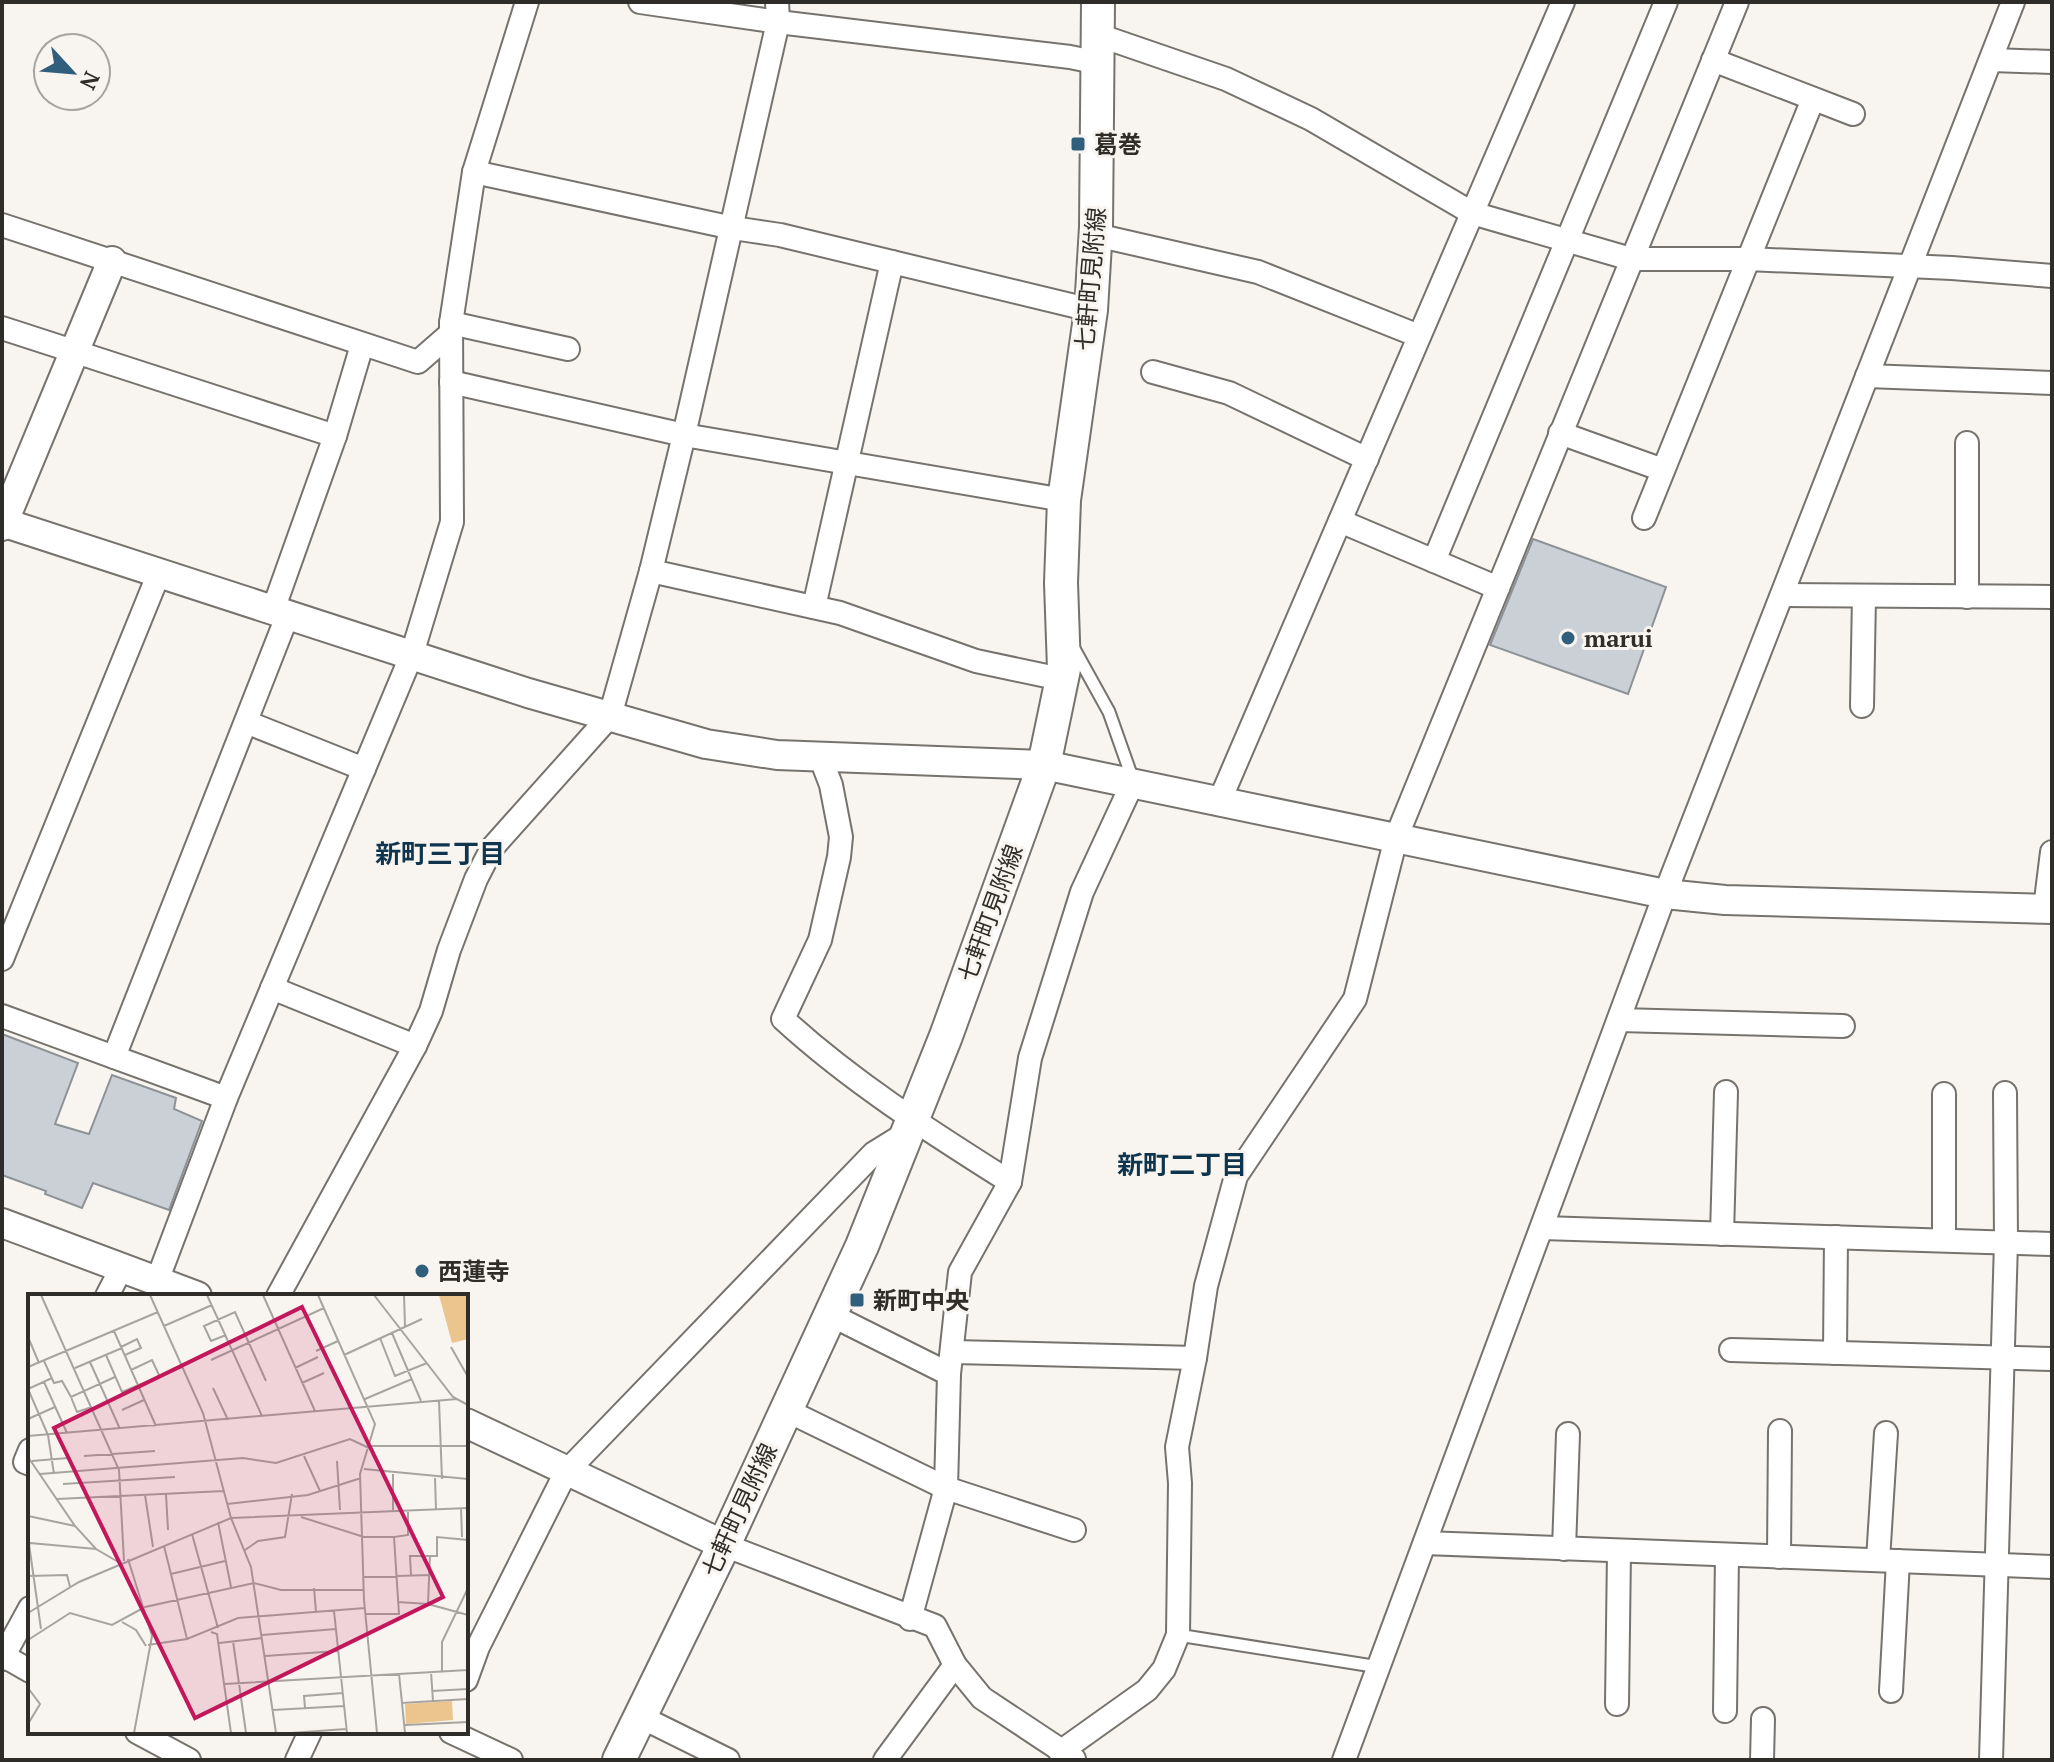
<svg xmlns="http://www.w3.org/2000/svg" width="2054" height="1762" font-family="'PT Serif','Noto Sans JP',serif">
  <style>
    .building { fill: #cad0d5; stroke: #8d9296; stroke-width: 2 }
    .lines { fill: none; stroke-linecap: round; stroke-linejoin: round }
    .service-casing { stroke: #76736e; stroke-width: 15 }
    .minor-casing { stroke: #76736e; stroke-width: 26 }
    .tertiary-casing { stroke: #76736e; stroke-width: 32 }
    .secondary-casing { stroke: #76736e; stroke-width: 36 }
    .service { stroke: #fff; stroke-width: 11 }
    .minor { stroke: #fff; stroke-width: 22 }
    .tertiary { stroke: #fff; stroke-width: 28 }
    .secondary { stroke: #fff; stroke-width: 32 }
    .poi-dot { fill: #305f7e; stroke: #f8f4ef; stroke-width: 3 }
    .labels { text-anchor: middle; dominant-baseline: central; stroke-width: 6; stroke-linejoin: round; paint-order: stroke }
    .poi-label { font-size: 24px; font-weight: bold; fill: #2e2d2a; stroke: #f8f4ef; text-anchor: start }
    .street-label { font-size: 24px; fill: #2e2d2a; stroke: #f8f4ef }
    .neighbourhood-label { font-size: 26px; font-weight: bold; fill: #0e354d; stroke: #f8f4ef }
    .inset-road { fill: none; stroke: #a7a4a0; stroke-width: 2 }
    .view { fill: #c2185b; fill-opacity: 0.15; stroke: #c2185b; stroke-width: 4 }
    .inset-edge { fill: none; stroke: #2e2d2a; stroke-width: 4 }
  </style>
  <rect width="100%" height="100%" fill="#f8f4ef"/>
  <!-- building -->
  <g class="building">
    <polygon points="1533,539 1666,587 1628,694 1490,645"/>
    <polygon points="2,1034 78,1063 55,1124 89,1134 112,1075 176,1098 174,1109 202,1121 169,1210 93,1183 82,1208 45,1194 46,1191 2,1175"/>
  </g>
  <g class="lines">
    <!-- service casing -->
    <g class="service-casing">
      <g id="service">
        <polyline points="1073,647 1109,712 1133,780"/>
        <polyline points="1178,1635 1379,1667"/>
      </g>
    </g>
    <!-- minor casing -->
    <g class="minor-casing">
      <g id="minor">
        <polyline points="640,2 778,22 1070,57 1099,63"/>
        <polyline points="1098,35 1226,79 1311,119 1472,213 1631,259 1747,259 1952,268 2052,276"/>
        <polyline points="1713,60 1853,114"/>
        <polyline points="1991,60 2052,62"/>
        <polyline points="474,172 733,228 780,235 1091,310"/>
        <polyline points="2,225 418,362 450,334"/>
        <polyline points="1096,235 1258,272 1419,336"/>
        <polyline points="451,323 568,349"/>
        <polyline points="2,328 335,436"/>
        <polyline points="1153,372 1229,393 1367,459"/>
        <polyline points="1867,376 2052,383"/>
        <polyline points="451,382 684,435 1064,500"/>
        <polyline points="1560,433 1663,470"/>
        <polyline points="1967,443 1967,597"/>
        <polyline points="1644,518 1813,99"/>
        <polyline points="1340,521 1498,588"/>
        <polyline points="1434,561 1666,2"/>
        <polyline points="651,571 840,613 976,661 1061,679"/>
        <polyline points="1782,595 2052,597"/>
        <polyline points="814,607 892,262"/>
        <polyline points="273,610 335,436 362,345"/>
        <polyline points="1862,706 1864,596"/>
        <polyline points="246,722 364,769"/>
        <path d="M820 756 831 785 841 837 839 857 820 940 783 1019C853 1083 931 1132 1010 1182"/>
        <polyline points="1220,800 1563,2"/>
        <polyline points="2045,908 2052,852"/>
        <polyline points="2,959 159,573"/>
        <polyline points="272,988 415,1046"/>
        <polyline points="2,1016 226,1098"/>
        <polyline points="1619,1020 1843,1026"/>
        <polyline points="114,1057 288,614"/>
        <polyline points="1542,1228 2052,1244"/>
        <polyline points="1722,1234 1726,1092"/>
        <polyline points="1944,1240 1944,1094"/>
        <polyline points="157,1281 226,1098 412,654 452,522 451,323 474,172 527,2"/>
        <polyline points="107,1296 122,1267"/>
        <polyline points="278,1296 415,1046 431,1011 449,950 476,879 492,848 610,716 651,571 684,435 778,22 777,2"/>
        <polyline points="831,1315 949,1374"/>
        <polyline points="1731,1350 2052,1359"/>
        <polyline points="953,1352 1195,1358"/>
        <polyline points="1835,1353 1836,1237"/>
        <polyline points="786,1410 946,1488 1074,1530"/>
        <polyline points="30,1450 25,1462 30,1464"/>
        <polyline points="1425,1543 2052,1567"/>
        <polyline points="724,1545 935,1626 955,1665 982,1698 1074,1759"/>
        <polyline points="1564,1549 1568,1434"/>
        <polyline points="1779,1557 1780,1431"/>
        <polyline points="1878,1560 1886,1433"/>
        <polyline points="910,1619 946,1488 949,1374 960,1272 1010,1182 1030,1058 1082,892 1133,782"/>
        <polyline points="4,1656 30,1671"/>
        <polyline points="2,1659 30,1608"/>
        <polyline points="466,1680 478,1647 566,1472 874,1153 908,1132"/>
        <polyline points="1891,1691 1898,1561"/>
        <polyline points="1617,1704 1619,1551"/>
        <polyline points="1725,1711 1727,1555"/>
        <polyline points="639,1716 728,1760"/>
        <polyline points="137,1732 189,1760"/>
        <polyline points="451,1732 511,1760"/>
        <polyline points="1060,1752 1147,1690 1164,1669 1178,1635 1180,1483 1177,1447 1195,1358 1206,1286 1236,1176 1355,999 1396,838 1737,2"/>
        <polyline points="297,1760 310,1732"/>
        <polyline points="885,1760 955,1665"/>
        <polyline points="1344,1760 1665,894 2013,2"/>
        <polyline points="1762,1760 1763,1719"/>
        <polyline points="1991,1760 2006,1242 2005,1093"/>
      </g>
    </g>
    <!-- tertiary casing -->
    <g class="tertiary-casing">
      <g id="tertiary">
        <polyline points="2,522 528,693 706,744 777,755 1044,765 1665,894 1725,900 2052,909"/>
        <polyline points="2,526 112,261"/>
        <polyline points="2,1223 197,1296"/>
        <polyline points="466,1423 724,1545"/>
      </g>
    </g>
    <!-- secondary casing -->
    <g class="secondary-casing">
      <polyline id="secondary" points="619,1760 724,1545 862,1246 946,1036 1044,765 1064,669 1061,583 1064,500 1091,310 1096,227 1098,2"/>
    </g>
    <!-- service -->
    <use href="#service" class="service"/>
    <!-- minor -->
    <use href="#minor" class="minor"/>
    <!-- tertiary -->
    <use href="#tertiary" class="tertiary"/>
    <!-- secondary -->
    <use href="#secondary" class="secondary"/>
  </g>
  <!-- markers -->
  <g class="poi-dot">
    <rect x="1070" y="136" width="16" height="16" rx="4"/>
    <circle cx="1568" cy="638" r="8"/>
    <circle cx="422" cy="1271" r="8"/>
    <rect x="849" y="1292" width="16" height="16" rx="4"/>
  </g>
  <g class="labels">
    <!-- poi labels -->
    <g class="poi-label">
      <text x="1094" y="144">葛巻</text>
      <text x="1584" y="638">marui</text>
      <text x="438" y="1271">西蓮寺</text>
      <text x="873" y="1300">新町中央</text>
    </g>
    <!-- street labels -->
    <g class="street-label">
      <text transform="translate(1090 279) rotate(-85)">七軒町見附線</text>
      <text transform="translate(990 913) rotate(-70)">七軒町見附線</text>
      <text transform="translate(739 1510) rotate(-65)">七軒町見附線</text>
    </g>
    <!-- neighbourhood labels -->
    <g class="neighbourhood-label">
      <text x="440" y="853">新町三丁目</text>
      <text x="1182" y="1164">新町二丁目</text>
    </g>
  </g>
  <!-- overview -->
  <g transform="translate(28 1294)">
    <rect width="440" height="440" fill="#f8f4ef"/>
    <path d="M411 1H440V45L424 49ZM424 407 425 426 378 430 377 410Z" fill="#ebc58d"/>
    <path class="inset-road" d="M13 1 91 176 96 267M122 1 175 119 203 224 223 273 248 439M179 1 234 122M235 1 287 117M290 1 347 130 332 180 336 306 349 439M346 1 425 103 440 111M376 1 377 32M136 32 184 11M86 37 128 132M364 39 393 107M198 41 183 47 176 32 207 18 238 87M0 43 11 69M352 44 367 82 399 69M93 53 109 45 113 54 97 61M423 53 440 83M288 57 310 47M78 61 94 98 154 73M316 61 394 25M183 66 296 14M16 67 26 89 34 87 43 103 87 83M62 68 92 135M0 73 130 18M47 74 94 54M267 74 290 63M103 76 124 66 131 81M24 84 0 95 20 141 26 180M16 88 39 139M274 89 296 79M185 94 200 126M43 103 49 118 64 113M337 105 384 85M411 107 414 185M94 116 116 106M0 125 27 113M0 142 429 105M341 152H440M56 162 127 157M276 162 292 197M0 163 47 232 68 255 92 269M4 167 40 164M309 167 312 216M336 175 440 185M12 180 215 164 248 169 322 145 341 154M407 184 408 215M35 190 147 183M138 200 140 236M117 201 125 253M29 205 196 197M199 210 280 201 333 184M433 214 434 243M365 216V180M0 222 47 232M273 223 336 243H366L380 241V216M190 228 203 293M164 240 190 334M0 243 13 335M2 249 68 255M136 252 159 345M217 256 230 247 257 243 264 200M100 265 124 342 106 439M143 280 197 267M383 281 382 262H409V243L440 246M0 282 39 281 42 293M336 283 402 281M286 294 288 318M370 308 400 310 440 321M400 310 402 261M306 317 319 439M0 319 51 288 203 224 440 214M337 320H371L366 243M94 328 108 336 118 352M183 338 189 340 203 439M234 341 308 335M0 346 42 319 84 331 117 313 226 289 253 296H336M205 347 218 439M191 349 234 344M120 351 159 345 210 324 337 314M237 362 310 357M439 376 440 349M414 377V348L440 294M403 378 405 407M371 380 374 409 440 405M196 390 440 376M0 394 12 410 0 430M404 397 440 395M374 409 377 439M277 414 276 402 315 399M245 416 316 412M377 431 440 428M263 439 318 435"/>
    <path class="view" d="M274 13 415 303 167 424 26 134Z"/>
    <rect width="440" height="440" class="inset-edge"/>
  </g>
  <!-- border -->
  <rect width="2054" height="1762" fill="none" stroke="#2e2d2a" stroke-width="8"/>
  <!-- north arrow -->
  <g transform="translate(72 72) rotate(116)"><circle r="38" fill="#f8f4ef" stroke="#a7a4a0" stroke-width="2"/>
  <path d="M0-6L14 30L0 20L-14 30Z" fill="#305f7e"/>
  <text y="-12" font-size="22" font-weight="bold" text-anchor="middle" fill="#2e2d2a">N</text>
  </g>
</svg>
